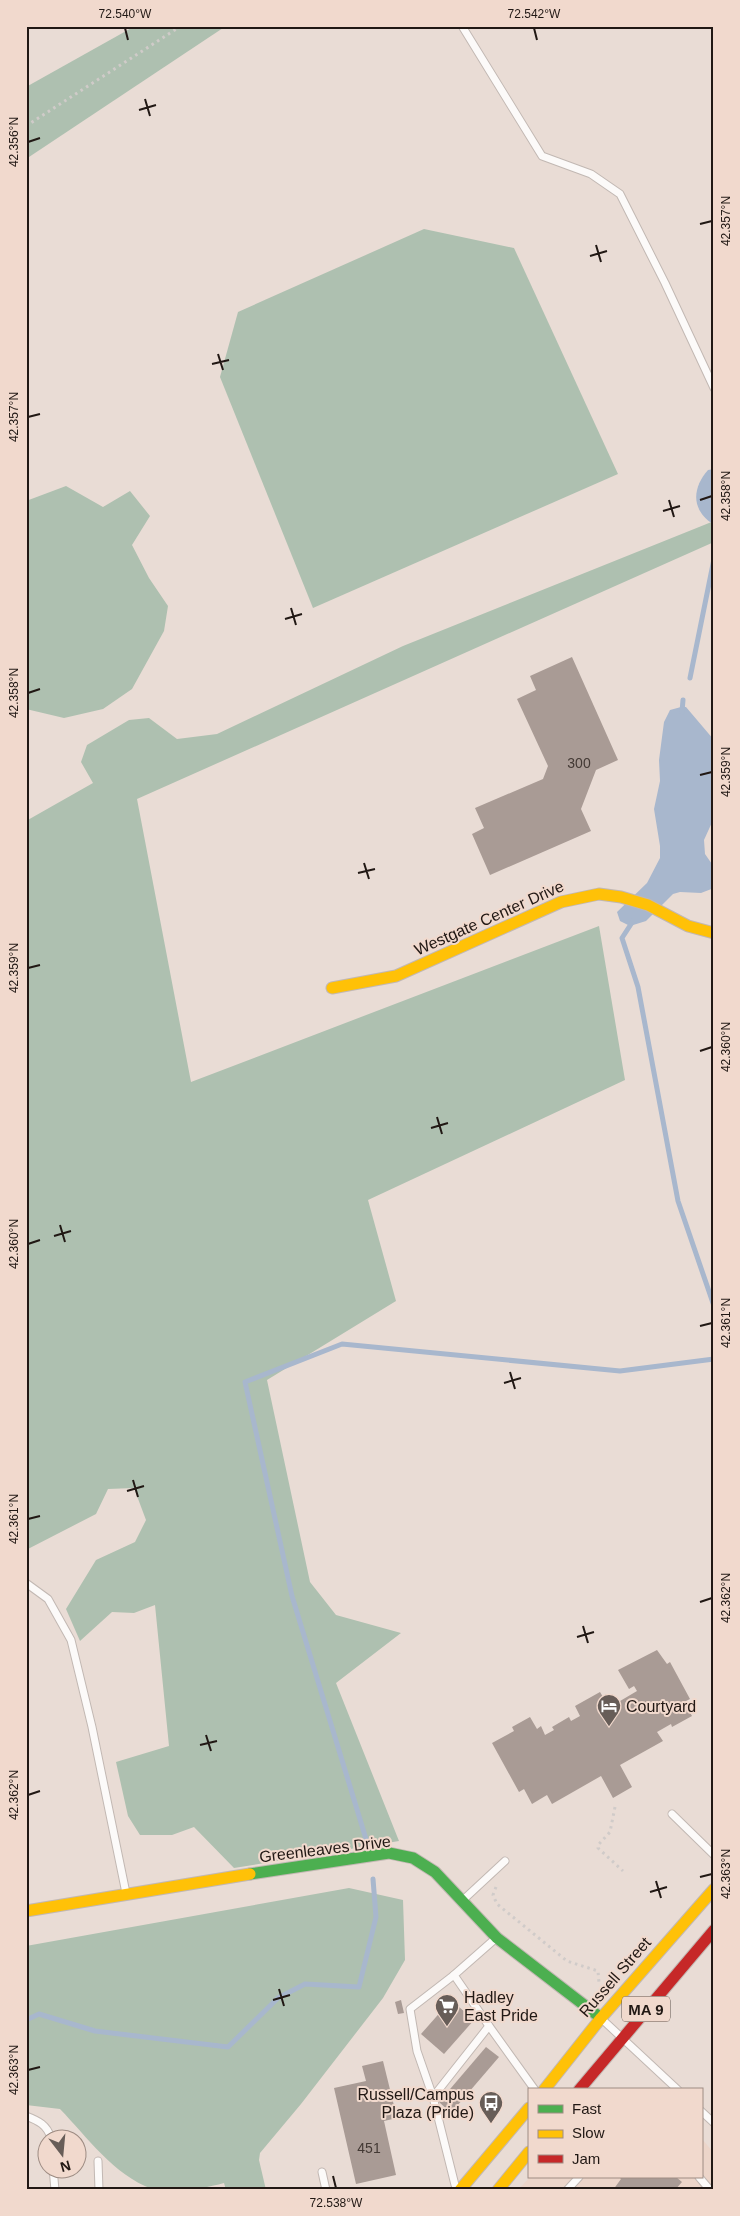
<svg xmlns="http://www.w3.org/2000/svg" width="740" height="2216" font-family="Arial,sans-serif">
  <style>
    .built { fill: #ecd5c9 }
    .forest { fill: #aec0b0 }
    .water { fill: #a8b7cd }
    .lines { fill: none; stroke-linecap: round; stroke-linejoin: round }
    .stream { stroke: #a8b7cd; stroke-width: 5 }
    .building { fill: #a99b95 }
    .lane-casing { stroke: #c2b8b3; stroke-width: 9 }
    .fast-casing { stroke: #c2b8b3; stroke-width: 13 }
    .slow-casing { stroke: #c2b8b3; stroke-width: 13 }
    .jam-casing { stroke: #c2b8b3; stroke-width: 13 }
    .path { stroke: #d0cbc9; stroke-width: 3; stroke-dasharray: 2.5 4; stroke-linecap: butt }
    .lane { stroke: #fcfaf9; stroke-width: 7 }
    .fast { stroke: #4caf50; stroke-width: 11 }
    .slow { stroke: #ffc107; stroke-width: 11 }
    .jam { stroke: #c62828; stroke-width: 11 }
    .ticks { fill: none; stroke: #211814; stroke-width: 2 }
    .labels { text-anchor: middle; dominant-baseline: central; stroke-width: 4; stroke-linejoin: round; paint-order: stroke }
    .number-label { font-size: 14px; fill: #433934 }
    .shield { fill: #f1d9cd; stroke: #5f524c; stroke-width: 1 }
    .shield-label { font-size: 15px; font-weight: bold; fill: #211814 }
    .street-label { font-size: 16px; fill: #211814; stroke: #f1d9cd }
    .poi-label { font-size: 16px; fill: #211814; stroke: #f1d9cd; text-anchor: start }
    .neatline { fill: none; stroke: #211814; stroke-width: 2 }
    .ticks-label { font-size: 12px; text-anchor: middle; fill: #211814 }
  </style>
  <rect width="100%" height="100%" fill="#e9dcd5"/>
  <!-- built -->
  <polygon class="built" points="701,2138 714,2153 714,2190 518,2190 530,2177 701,2177"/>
  <!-- forest -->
  <g class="forest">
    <polygon points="135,26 226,26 26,159 26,87"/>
    <polygon points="424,229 514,248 618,474 313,608 220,377 238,312"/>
    <polygon points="66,486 103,507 130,491 150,516 132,545 149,578 168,606 164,631 132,689 103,709 64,718 26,709 26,501"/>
    <polygon points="714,521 714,542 137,799 191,1082 599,926 625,1080 368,1200 396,1301 267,1380 310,1582 336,1615 401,1633 336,1683 399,1841 234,1868 194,1827 172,1835 140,1835 128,1816 116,1762 169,1746 155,1605 134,1613 112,1612 80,1641 66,1609 96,1560 135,1542 146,1520 134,1488 108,1489 96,1514 26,1550 26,821 93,783 81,762 87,745 129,720 149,718 177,739 217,734 403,646"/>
    <path d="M349 1888 403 1900 405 1960 383 1998 301 2104 260 2153 259 2160 266 2190H226L224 2183C206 2188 169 2195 152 2189 114 2175 87 2137 60 2109L26 2105V1946Z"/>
  </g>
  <!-- water -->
  <g class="water">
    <path d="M714 469V524H713C691 510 692 488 708 470Z"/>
    <polygon points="681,707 686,707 714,740 714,818 704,840 705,854 714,867 714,888 701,893 680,892 673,894 646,921 630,926 620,921 617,912 647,883 660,858 660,846 654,809 660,781 659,760 664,722 670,710"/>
  </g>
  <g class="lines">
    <!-- stream -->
    <g class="stream">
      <polyline points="690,678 714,559"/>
      <polyline points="682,712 683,700"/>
      <polyline points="633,921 622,938 638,987 678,1201 714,1306"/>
      <polyline points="366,1839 292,1596 245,1382 342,1344 620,1371 714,1359"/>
      <polyline points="26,2020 39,2014 95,2031 228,2047 278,1998 305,1984 359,1987 376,1917 373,1879"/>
    </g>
  </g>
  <!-- building -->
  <g class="building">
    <polygon points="572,657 618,760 596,770 581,809 591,831 490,875 472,834 484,828 475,808 543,779 548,766 517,699 536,690 530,676"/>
    <polygon points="657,1650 667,1664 670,1662 690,1699 684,1702 692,1716 672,1727 671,1724 657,1732 663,1741 620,1765 632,1787 613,1798 601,1776 552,1804 547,1795 532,1804 524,1789 519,1792 492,1743 514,1731 512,1727 530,1717 537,1729 541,1726 545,1735 554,1730 552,1727 569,1717 571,1721 580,1716 575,1706 600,1692 603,1697 609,1694 615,1704 637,1691 634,1686 629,1689 618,1670"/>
    <polygon points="401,2000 404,2013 398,2014 395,2002"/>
    <polygon points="451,2000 474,2020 444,2054 421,2034"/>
    <polygon points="486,2047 499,2057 451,2113 439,2102"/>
    <polygon points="383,2061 397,2118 384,2121 396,2175 356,2184 334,2088 366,2081 362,2066"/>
    <polygon points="619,2177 676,2177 682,2182 675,2190 613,2190 621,2179"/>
  </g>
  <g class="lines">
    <!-- lane casing -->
    <g class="lane-casing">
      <g id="lane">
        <polyline points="462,26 542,156 591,174 620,194 665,283 714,388"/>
        <polyline points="26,1583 48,1599 71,1640 92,1727 126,1893"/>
        <polyline points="672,1814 714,1855"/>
        <polyline points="463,1900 505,1861"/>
        <polyline points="605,2022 678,2090"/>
        <polyline points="489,2026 454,1975 495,1939"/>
        <polyline points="433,2097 417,2051 410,2009 454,1975"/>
        <polyline points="701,2111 714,2123"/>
        <path d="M26 2116C39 2121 47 2125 51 2138"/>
        <polyline points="98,2161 99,2190"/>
        <polyline points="53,2168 55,2190"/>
        <polyline points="322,2172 326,2190"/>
        <polyline points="699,2177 710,2190"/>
        <polyline points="455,2185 433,2097 489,2026 535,2090"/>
        <polyline points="567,2190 579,2177"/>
      </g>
    </g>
    <!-- fast casing -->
    <g class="fast-casing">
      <polyline id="fast" points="250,1874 389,1853 413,1858 435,1872 497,1938 601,2018"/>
    </g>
    <!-- slow casing -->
    <g class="slow-casing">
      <g id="slow">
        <polyline points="332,988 396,976 561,902 599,894 621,897 648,905 688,926 714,933"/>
        <polyline points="26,1911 250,1874"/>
        <polyline points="544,2090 601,2018 714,1889"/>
        <polyline points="460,2190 529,2108"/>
        <polyline points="498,2190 529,2152"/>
      </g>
    </g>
    <!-- jam casing -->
    <g class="jam-casing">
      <polyline id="jam" points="579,2090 714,1930"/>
    </g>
    <!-- path -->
    <g class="path">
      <polyline points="26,126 181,26"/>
      <polyline points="615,1807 610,1832 599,1844 598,1848 623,1871"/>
      <polyline points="496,1887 493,1895 497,1904 567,1961 598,1971 599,1983"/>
    </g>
    <!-- lane -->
    <use href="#lane" class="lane"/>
    <!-- fast -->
    <use href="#fast" class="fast"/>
    <!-- slow -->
    <use href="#slow" class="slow"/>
    <!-- jam -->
    <use href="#jam" class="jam"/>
  </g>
  <!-- ticks -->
  <path class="ticks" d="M125 28 128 40M534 28 537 40M145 99 150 116M139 110 156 105M28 142 40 138M700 224 712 221M596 245 601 262M590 256 607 251M218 354 223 370M212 364 229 360M28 417 40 414M669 500 674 517M700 500 712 496M663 511 680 506M291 608 296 625M285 619 302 614M28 693 40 689M700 775 712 772M364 863 369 879M358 873 375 869M28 968 40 965M700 1051 712 1047M437 1117 442 1134M431 1128 448 1123M60 1225 65 1242M54 1236 71 1231M28 1244 40 1240M700 1326 712 1323M510 1372 515 1389M504 1383 521 1378M133 1480 138 1497M127 1491 144 1486M28 1519 40 1516M700 1602 712 1598M583 1626 588 1643M577 1637 594 1632M206 1735 211 1751M200 1745 217 1741M28 1795 40 1791M700 1877 712 1874M656 1881 661 1898M650 1892 667 1887M279 1989 284 2006M273 2000 290 1995M28 2070 40 2067M333 2176 336 2188"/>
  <!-- icons -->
  <defs>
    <g id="hotel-pin" transform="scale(1.25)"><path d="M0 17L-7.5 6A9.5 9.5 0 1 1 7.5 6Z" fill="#675d58" stroke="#f1d9cd"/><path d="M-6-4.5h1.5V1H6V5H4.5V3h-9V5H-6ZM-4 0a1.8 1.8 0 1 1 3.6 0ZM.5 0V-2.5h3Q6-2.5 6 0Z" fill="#fff"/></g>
    <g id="supermarket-pin" transform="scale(1.25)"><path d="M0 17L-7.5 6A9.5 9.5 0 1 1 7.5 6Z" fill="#675d58" stroke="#f1d9cd"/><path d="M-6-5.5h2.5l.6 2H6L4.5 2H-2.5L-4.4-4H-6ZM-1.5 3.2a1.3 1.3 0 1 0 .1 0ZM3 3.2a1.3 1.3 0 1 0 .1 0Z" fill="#fff"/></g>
    <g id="bus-pin" transform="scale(1.25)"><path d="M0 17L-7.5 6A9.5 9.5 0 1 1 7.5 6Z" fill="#675d58" stroke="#f1d9cd"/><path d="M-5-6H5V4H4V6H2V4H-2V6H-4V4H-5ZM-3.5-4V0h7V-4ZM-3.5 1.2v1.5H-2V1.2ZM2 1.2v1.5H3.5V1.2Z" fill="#fff"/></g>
  </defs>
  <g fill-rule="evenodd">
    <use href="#hotel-pin" x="609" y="1706"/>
    <use href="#supermarket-pin" x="447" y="2006"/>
    <use href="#bus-pin" x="491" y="2103"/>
  </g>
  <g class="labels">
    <!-- number labels -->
    <g class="number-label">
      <text x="579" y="763">300</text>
      <text x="369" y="2148">451</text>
    </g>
    <!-- shield labels -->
    <rect class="shield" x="622" y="1996.5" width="48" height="25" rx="4"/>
    <g class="shield-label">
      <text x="646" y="2009">MA 9</text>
    </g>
    <!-- street labels -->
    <g class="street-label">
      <text transform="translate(489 918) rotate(-24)">Westgate Center Drive</text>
      <text transform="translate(325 1849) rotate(-7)">Greenleaves Drive</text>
      <text transform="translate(615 1977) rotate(-49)">Russell Street</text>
    </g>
    <!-- poi labels -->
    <g class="poi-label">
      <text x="626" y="1706">Courtyard</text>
      <text x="464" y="1997">Hadley<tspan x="464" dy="18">East Pride</tspan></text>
      <text x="474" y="2094" text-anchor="end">Russell/Campus<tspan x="474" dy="18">Plaza (Pride)</tspan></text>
    </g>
  </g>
  <!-- border -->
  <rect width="740" height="2216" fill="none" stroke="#f1d9cd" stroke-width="55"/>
  <!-- legend -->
  <rect x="528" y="2088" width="175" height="90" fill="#f1d9cd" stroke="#9e8c83"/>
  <rect x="538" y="2105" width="25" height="8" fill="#4caf50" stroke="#9e8c83"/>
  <text x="572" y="2114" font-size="15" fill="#211814">Fast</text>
  <rect x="538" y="2130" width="25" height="8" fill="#ffc107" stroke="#9e8c83"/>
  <text x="572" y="2138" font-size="15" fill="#211814">Slow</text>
  <rect x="538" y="2155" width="25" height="8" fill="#c62828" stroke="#9e8c83"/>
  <text x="572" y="2164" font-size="15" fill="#211814">Jam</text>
  <!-- north arrow -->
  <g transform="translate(62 2154) rotate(164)"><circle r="24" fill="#f1d9cd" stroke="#9e8c83"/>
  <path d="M0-4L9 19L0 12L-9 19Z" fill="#675d58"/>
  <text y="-8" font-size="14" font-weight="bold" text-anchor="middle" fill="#211814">N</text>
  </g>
  <rect x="28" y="28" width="684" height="2160" class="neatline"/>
  <g class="ticks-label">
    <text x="125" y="18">72.540°W</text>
    <text x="534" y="18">72.542°W</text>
    <text transform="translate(14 142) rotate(-90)" y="4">42.356°N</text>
    <text transform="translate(726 221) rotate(-90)" y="4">42.357°N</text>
    <text transform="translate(14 417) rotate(-90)" y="4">42.357°N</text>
    <text transform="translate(726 496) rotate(-90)" y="4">42.358°N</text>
    <text transform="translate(14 693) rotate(-90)" y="4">42.358°N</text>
    <text transform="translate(726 772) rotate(-90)" y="4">42.359°N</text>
    <text transform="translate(14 968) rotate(-90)" y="4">42.359°N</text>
    <text transform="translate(726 1047) rotate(-90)" y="4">42.360°N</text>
    <text transform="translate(14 1244) rotate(-90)" y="4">42.360°N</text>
    <text transform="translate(726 1323) rotate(-90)" y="4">42.361°N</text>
    <text transform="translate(14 1519) rotate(-90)" y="4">42.361°N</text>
    <text transform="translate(726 1598) rotate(-90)" y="4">42.362°N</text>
    <text transform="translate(14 1795) rotate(-90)" y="4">42.362°N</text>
    <text transform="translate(726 1874) rotate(-90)" y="4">42.363°N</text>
    <text transform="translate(14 2070) rotate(-90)" y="4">42.363°N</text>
    <text x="336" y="2207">72.538°W</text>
  </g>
</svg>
